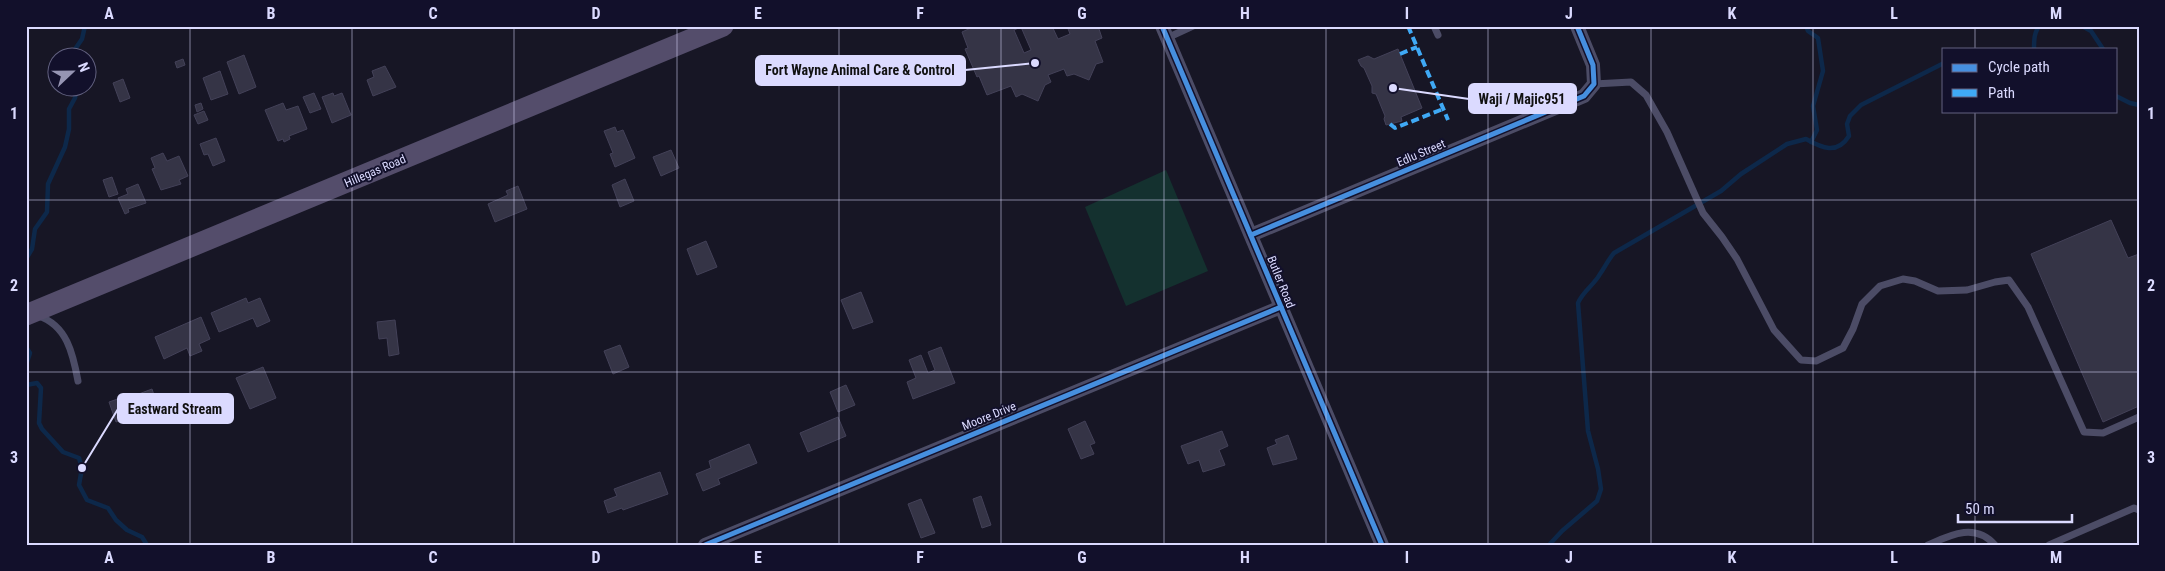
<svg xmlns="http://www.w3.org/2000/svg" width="2165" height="571" font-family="'Roboto Condensed',sans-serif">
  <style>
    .green { fill: #14312f }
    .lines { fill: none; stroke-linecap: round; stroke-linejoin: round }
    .stream { stroke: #0d284a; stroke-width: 4.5 }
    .building { fill: #353446; stroke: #434158; fill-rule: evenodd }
    .service { stroke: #4c4c66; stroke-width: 7 }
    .minor { stroke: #4c4c66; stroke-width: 14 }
    .primary { stroke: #544d6b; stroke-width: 21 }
    .quiet { stroke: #3fa9f5; stroke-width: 4; stroke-dasharray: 8 4; stroke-linecap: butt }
    .cycleway-casing { stroke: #12102b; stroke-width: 8 }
    .cycleway { stroke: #468fdf; stroke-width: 5 }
    .grid { fill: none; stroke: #dbdaff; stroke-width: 1; stroke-opacity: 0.55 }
    .labels { text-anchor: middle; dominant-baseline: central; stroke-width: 4; stroke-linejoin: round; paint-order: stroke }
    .street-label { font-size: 12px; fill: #dbdaff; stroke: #12102b }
    .leader { fill: none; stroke: #dbdaff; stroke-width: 2 }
    .callout-dot { fill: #dbdaff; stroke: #12102b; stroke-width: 2 }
    .callout { fill: #dbdaff; stroke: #dbdaff; stroke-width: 2 }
    .callout-label { font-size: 14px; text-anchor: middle; font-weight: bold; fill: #111 }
    .neatline { fill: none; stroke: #dbdaff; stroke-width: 2 }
    .grid-label { font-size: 16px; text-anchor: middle; font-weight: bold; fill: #dbdaff }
  </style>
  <rect width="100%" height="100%" fill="#171625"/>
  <!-- green -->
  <polygon class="green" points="1166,170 1208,271 1126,306 1085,207"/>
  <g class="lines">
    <!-- stream -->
    <g class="stream">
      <polyline points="1806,26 1808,31 1818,38 1823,71 1813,106 1817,130 1811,142"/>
      <polyline points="2082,26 2091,31 2103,49"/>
      <path d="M2034 49C2034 41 2034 31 2040 26"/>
      <polyline points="69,58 82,39 85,26"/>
      <polyline points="2116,96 2130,103 2139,105"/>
      <polyline points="26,259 32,249 35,229 47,212 48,184 65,147 69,129 69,109 75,98 77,88"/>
      <polyline points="26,347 30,353 26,365"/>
      <polyline points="26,385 37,383 41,388 39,423 42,429 63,452 79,458 82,468 79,485 87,500 108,508 116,520 127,530 142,537 147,545"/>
      <path d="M1549 545 1562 531 1597 501 1601 489 1598 469 1588 431 1578 303C1583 291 1594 285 1600 274 1605 267 1608 260 1614 253L1721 191 1741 174 1787 144 1806 139C1822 148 1837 155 1849 136L1847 124 1850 116 1861 105 1944 63"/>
    </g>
  </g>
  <!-- building -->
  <g class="building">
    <path d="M975 26H1052L1058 39 1070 34 1067 26H1098L1102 38 1095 41 1103 62 1096 64 1089 80 1074 74 1067 76 1064 69 1048 75 1051 82 1045 85 1038 101 1022 94 1016 97 1011 86 987 95 979 76 977 77 965 49 968 48 962 32ZM1021 27 1031 50 1024 53 1014 30Z"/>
    <polygon points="1398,49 1422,108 1401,117 1402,121 1386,125 1384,119 1385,116 1376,94 1372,93 1372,86 1364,68 1361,66 1358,60 1368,56 1374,59"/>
    <polygon points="244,55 256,87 239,94 227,62"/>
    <polygon points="183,59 185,65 177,68 175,62"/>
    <polygon points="385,66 396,87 373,96 367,80 374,77 372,71"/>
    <polygon points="220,71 228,94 211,100 203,78"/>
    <polygon points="123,79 130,98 120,102 113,83"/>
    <polygon points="314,93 321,109 310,113 303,97"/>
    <polygon points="333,93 334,96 342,93 351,115 332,123 322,97"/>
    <polygon points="201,103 203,109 197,112 195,105"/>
    <polygon points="283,103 286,110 298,106 307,129 289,136 290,139 284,142 283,139 278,141 265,110"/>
    <polygon points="204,111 208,120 198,124 194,115"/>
    <polygon points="615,127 617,132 623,130 635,158 615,167 610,154 613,153 604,131"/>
    <polygon points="216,138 225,161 213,166 208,154 204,155 200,144"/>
    <polygon points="671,150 679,168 661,176 653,157"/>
    <polygon points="163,153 167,161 179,156 188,176 179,180 181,184 161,190 152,169 155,168 151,158"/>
    <polygon points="112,177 118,194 109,197 103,180"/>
    <polygon points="625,179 634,201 620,207 612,185"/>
    <polygon points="138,184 146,203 128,209 129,212 125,214 118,198 128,194 126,189"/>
    <polygon points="518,186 527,209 495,222 488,204 508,195 506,191"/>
    <polygon points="2111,220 2128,258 2139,254 2139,406 2103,422 2031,254"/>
    <polygon points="706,241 717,267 697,275 687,249"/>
    <polygon points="861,292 873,322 853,329 841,300"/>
    <polygon points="246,298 248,303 260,298 270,321 257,327 253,318 219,332 211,313"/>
    <polygon points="201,317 210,339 199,344 202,351 190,356 187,348 164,359 155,337"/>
    <polygon points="395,320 399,354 389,356 387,338 379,339 377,322"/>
    <polygon points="620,345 629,367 613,374 604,351"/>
    <polygon points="941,347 955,383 913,399 907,382 916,378 909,360 921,355 928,373 935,370 928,352"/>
    <polygon points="263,367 276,398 250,409 236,378"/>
    <polygon points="846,385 855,405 838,412 830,392"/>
    <polygon points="152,389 157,404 134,410 136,415 116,422 109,402 129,395 132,402 138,400 136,395"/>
    <polygon points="838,417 846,436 808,452 800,433"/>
    <polygon points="1085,421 1095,443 1090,445 1094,454 1081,459 1068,429"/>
    <polygon points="1222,431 1228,446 1219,450 1225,465 1203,472 1199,460 1188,464 1181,446"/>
    <polygon points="1288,435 1297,459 1273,465 1267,448 1277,444 1275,440"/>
    <polygon points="749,444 757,463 718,479 720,484 703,491 696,474 711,468 709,461"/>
    <polygon points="660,472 668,494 623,510 622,508 608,513 604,501 617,496 614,489"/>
    <polygon points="981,496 991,525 982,528 973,499"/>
    <polygon points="921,499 935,533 921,538 908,504"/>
  </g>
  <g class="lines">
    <!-- service -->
    <g class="service">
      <polyline points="1434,26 1438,35"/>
      <polyline points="1167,38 1193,26"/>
      <polyline points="1594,84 1631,82 1646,95 1667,132 1703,213 1722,237 1737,259 1774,330 1801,360 1816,361 1843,348 1853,329 1862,304 1880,286 1903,279 1915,281 1938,291 1967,290 1995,282 2009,280 2028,307 2084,432 2103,433 2139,417"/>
      <path d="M38 316C67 325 73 354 78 381"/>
      <path d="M1928 545C1950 535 1975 522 1995 545"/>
      <polyline points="2049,545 2134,508 2139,510"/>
    </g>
    <!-- minor -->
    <g class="minor">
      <polyline points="1162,26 1382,545"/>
      <polyline points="1251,235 1584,96 1594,84 1593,65 1577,26"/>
      <polyline points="705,545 1281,307"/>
    </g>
    <!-- primary -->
    <polyline class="primary" points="26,315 723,26"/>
    <!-- quiet -->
    <g class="quiet">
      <polyline points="1408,26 1448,120"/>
      <polyline points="1400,54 1417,47"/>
      <polyline points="1390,124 1395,128 1443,109"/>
    </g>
    <!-- cycleway casing -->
    <g class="cycleway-casing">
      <g id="cycleway">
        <polyline points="1162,26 1382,545"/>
        <polyline points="1251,235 1584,96 1594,84 1593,65 1577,26"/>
        <polyline points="705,545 1281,307"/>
      </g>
    </g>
    <!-- cycleway -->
    <use href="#cycleway" class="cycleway"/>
  </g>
  <!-- grid -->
  <path class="grid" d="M190 26V545M352 26V545M514 26V545M677 26V545M839 26V545M1001 26V545M1164 26V545M1326 26V545M1488 26V545M1651 26V545M1813 26V545M1975 26V49M1975 111V545M26 200H2139M26 372H2139"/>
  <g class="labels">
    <!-- street labels -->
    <g class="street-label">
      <text transform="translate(1421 153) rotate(-23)">Edlu Street</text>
      <text transform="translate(375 171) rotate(-23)">Hillegas Road</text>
      <text transform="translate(1281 282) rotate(68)">Butler Road</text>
      <text transform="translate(989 416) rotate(-22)">Moore Drive</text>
    </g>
  </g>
  <!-- callouts -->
  <path class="leader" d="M1035 63L965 70M1393 88L1469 99M82 468L118 409"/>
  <g class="callout-dot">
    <circle cx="1035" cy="63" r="5"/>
    <circle cx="1393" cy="88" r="5"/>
    <circle cx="82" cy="468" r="5"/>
  </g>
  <g class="callout">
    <rect x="756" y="56" width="209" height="29" rx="5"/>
    <rect x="1469" y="84" width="107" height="29" rx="5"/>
    <rect x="118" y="394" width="115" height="29" rx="5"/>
  </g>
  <g class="callout-label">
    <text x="860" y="75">Fort Wayne Animal Care &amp; Control</text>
    <text x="1522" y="104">Waji / Majic951</text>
    <text x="175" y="414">Eastward Stream</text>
  </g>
  <!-- border -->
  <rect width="2165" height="571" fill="none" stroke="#12102b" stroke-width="55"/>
  <!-- legend -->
  <rect x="1942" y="48" width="175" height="65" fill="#12102b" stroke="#626180"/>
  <rect x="1952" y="64" width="25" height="8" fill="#468fdf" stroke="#626180"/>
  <text x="1988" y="72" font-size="15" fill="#dbdaff">Cycle path</text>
  <rect x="1952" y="89" width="25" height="8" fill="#3fa9f5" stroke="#626180"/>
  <text x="1988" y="98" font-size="15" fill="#dbdaff">Path</text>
  <!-- north arrow -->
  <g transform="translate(72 72) rotate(68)"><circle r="24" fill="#12102b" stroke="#626180"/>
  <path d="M0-4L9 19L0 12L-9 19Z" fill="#9695b3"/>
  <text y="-8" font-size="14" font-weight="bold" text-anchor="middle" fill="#dbdaff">N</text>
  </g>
  <!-- scale -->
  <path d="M1958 514v8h114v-8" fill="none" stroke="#dbdaff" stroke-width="2.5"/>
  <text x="1965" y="514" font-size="15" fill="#dbdaff" stroke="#12102b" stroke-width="4" paint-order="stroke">50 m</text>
  <rect x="28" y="28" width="2110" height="516" class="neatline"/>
  <g class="grid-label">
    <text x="109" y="19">A</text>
    <text x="271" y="19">B</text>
    <text x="433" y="19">C</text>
    <text x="596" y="19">D</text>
    <text x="758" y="19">E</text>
    <text x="920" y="19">F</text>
    <text x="1082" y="19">G</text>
    <text x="1245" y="19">H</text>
    <text x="1407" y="19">I</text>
    <text x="1569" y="19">J</text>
    <text x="1732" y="19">K</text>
    <text x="1894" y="19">L</text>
    <text x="2056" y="19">M</text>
    <text x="14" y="119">1</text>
    <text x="2151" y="119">1</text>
    <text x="14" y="291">2</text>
    <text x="2151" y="291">2</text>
    <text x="14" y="463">3</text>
    <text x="2151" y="463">3</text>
    <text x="109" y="563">A</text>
    <text x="271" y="563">B</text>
    <text x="433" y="563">C</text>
    <text x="596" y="563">D</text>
    <text x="758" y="563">E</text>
    <text x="920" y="563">F</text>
    <text x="1082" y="563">G</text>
    <text x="1245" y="563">H</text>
    <text x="1407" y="563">I</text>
    <text x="1569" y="563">J</text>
    <text x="1732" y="563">K</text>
    <text x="1894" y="563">L</text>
    <text x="2056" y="563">M</text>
  </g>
</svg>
